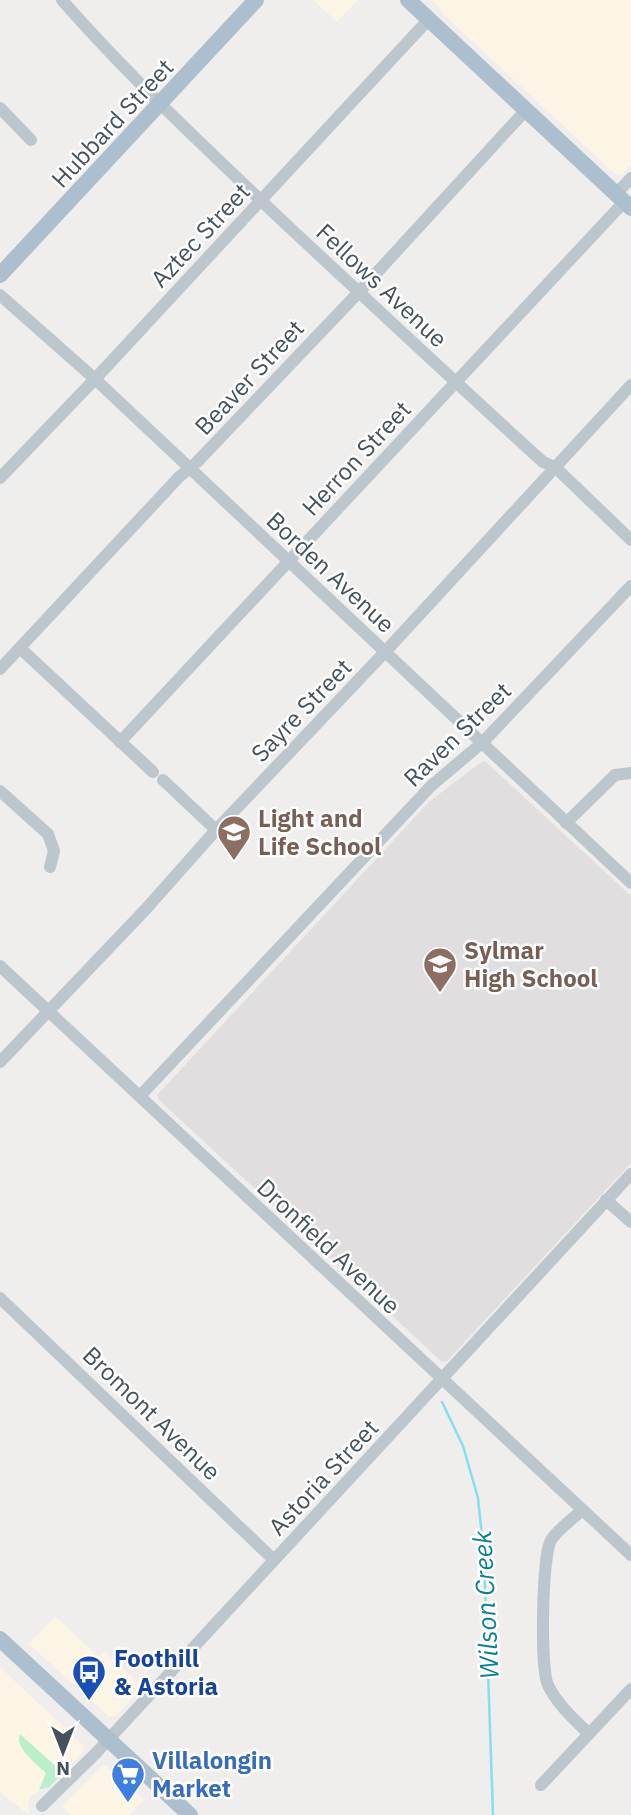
<svg xmlns="http://www.w3.org/2000/svg" width="631" height="1815" font-family="'IBM Plex Sans',sans-serif">
  <style>
    .commercial { fill: #fcf4e5 }
    .education { fill: #e1dedf }
    .green { fill: #b9f0cb }
    .lines { fill: none; stroke-linecap: round; stroke-linejoin: round }
    .stream { stroke: #85dfee; stroke-width: 2.5 }
    .minor { stroke: #bbc6cd; stroke-width: 12 }
    .major { stroke: #acbfce; stroke-width: 16 }
    .labels { text-anchor: middle; dominant-baseline: central; stroke-width: 5; stroke-linejoin: round; paint-order: stroke }
    .street-label { font-size: 24px; fill: #45525b; stroke: #fff }
    .education-label { font-size: 24px; font-weight: bold; fill: #785e54; stroke: #fff; text-anchor: start }
    .transit-label { font-size: 24px; font-weight: bold; fill: #164399; stroke: #fff; text-anchor: start }
    .shop-label { font-size: 24px; font-weight: bold; fill: #366cbe; stroke: #fff; text-anchor: start }
    .water-label { font-size: 26px; font-style: italic; fill: #088095; stroke: #fff }
  </style>
  <rect width="100%" height="100%" fill="#f0eded"/>
  <!-- commercial -->
  <g class="commercial">
    <polygon points="313,0 358,0 337,22"/>
    <polygon points="432,0 631,0 631,165 622,175 615,174 440,11 441,9"/>
    <polygon points="55,1616 99,1657 104,1651 143,1687 116,1716 108,1716 29,1644"/>
    <polygon points="0,1667 84,1746 83,1752 51,1785 32,1795 28,1804 30,1812 28,1814 0,1792"/>
    <polygon points="103,1765 106,1766 144,1800 130,1815 71,1815 62,1806"/>
  </g>
  <!-- education -->
  <polygon class="education" points="485,761 631,896 631,1163 447,1361 442,1362 159,1100 157,1095 430,801 480,763"/>
  <!-- green -->
  <path class="green" d="M20 1734 63 1773 49 1787 39 1790 46 1773C37 1764 14 1748 20 1734Z"/>
  <g class="lines">
    <!-- stream -->
    <polyline class="stream" points="442,1402 463,1446 478,1498 484,1556 493,1815"/>
    <!-- minor -->
    <g class="minor">
      <path d="M62 0C133 81 212 154 290 228 374 306 458 385 543 462L555 467 631 540"/>
      <polyline points="0,108 31,140"/>
      <polyline points="616,194 631,178"/>
      <polyline points="0,295 95,379 631,883"/>
      <polyline points="0,478 95,379 429,19"/>
      <polyline points="20,648 153,772"/>
      <polyline points="0,669 179,477 197,462 359,292 526,110"/>
      <polyline points="120,742 624,202"/>
      <polyline points="163,780 216,830"/>
      <polyline points="0,791 48,834 54,851 50,867"/>
      <polyline points="566,823 615,775 631,773"/>
      <polyline points="0,966 631,1555"/>
      <polyline points="0,1062 145,910 216,830 385,652 631,385"/>
      <polyline points="140,1096 431,786 483,742 631,586"/>
      <polyline points="606,1200 631,1222"/>
      <polyline points="0,1298 274,1560"/>
      <path d="M582 1510C573 1519 558 1529 551 1540 542 1556 540 1668 548 1685 557 1704 574 1719 589 1734"/>
      <polyline points="541,1785 631,1689"/>
      <polyline points="42,1806 95,1754 631,1174"/>
    </g>
    <!-- major -->
    <g class="major">
      <polyline points="408,0 631,208"/>
      <polyline points="0,275 256,0"/>
      <polyline points="0,1639 190,1815"/>
    </g>
  </g>
  <!-- icons -->
  <defs>
    <g id="school-pin" transform="scale(1.75)"><path d="M0 17L-7.5 6A9.5 9.5 0 1 1 7.5 6Z" fill="#8d6e63" stroke="#fff"/><path d="M0-5L7-2L0 1L-7-2ZM-4 1L0 2.5L4 1V4Q0 6-4 4Z" fill="#fff"/></g>
    <g id="bus-pin" transform="scale(1.75)"><path d="M0 17L-7.5 6A9.5 9.5 0 1 1 7.5 6Z" fill="#1a4fb4" stroke="#fff"/><path d="M-5-6H5V4H4V6H2V4H-2V6H-4V4H-5ZM-3.5-4V0h7V-4ZM-3.5 1.2v1.5H-2V1.2ZM2 1.2v1.5H3.5V1.2Z" fill="#fff"/></g>
    <g id="supermarket-pin" transform="scale(1.75)"><path d="M0 17L-7.5 6A9.5 9.5 0 1 1 7.5 6Z" fill="#3f7fe0" stroke="#fff"/><path d="M-6-5.5h2.5l.6 2H6L4.5 2H-2.5L-4.4-4H-6ZM-1.5 3.2a1.3 1.3 0 1 0 .1 0ZM3 3.2a1.3 1.3 0 1 0 .1 0Z" fill="#fff"/></g>
  </defs>
  <g fill-rule="evenodd">
    <use href="#school-pin" x="234" y="832"/>
    <use href="#school-pin" x="440" y="964"/>
    <use href="#bus-pin" x="89" y="1672"/>
    <use href="#supermarket-pin" x="128" y="1774"/>
  </g>
  <g class="labels">
    <!-- street labels -->
    <g class="street-label">
      <text transform="translate(112 123) rotate(-47)">Hubbard Street</text>
      <text transform="translate(200 235) rotate(-47)">Aztec Street</text>
      <text transform="translate(382 285) rotate(43)">Fellows Avenue</text>
      <text transform="translate(249 377) rotate(-47)">Beaver Street</text>
      <text transform="translate(356 458) rotate(-47)">Herron Street</text>
      <text transform="translate(331 572) rotate(43)">Borden Avenue</text>
      <text transform="translate(301 710) rotate(-46)">Sayre Street</text>
      <text transform="translate(457 734) rotate(-44)">Raven Street</text>
      <text transform="translate(329 1246) rotate(43)">Dronfield Avenue</text>
      <text transform="translate(152 1413) rotate(44)">Bromont Avenue</text>
      <text transform="translate(323 1477) rotate(-47)">Astoria Street</text>
    </g>
    <!-- education labels -->
    <g class="education-label">
      <text x="258" y="818">Light and<tspan x="258" dy="28">Life School</tspan></text>
      <text x="464" y="950">Sylmar<tspan x="464" dy="28">High School</tspan></text>
    </g>
    <!-- transit labels -->
    <g class="transit-label">
      <text x="114" y="1658">Foothill<tspan x="114" dy="28">&amp; Astoria</tspan></text>
    </g>
    <!-- shop labels -->
    <g class="shop-label">
      <text x="152" y="1760">Villalongin<tspan x="152" dy="28">Market</tspan></text>
    </g>
    <!-- water labels -->
    <g class="water-label">
      <text transform="translate(485 1605) rotate(-93)">Wilson Creek</text>
    </g>
  </g>
  <!-- north arrow -->
  <g transform="translate(63 1752) rotate(180)" stroke="#ffffff" stroke-width="5" paint-order="stroke">
  <path d="M0-5L12 26L0 18L-12 26Z" fill="#45525b"/>
  <text y="-10" font-size="19" font-weight="bold" text-anchor="middle" fill="#45525b">N</text>
  </g>
</svg>
